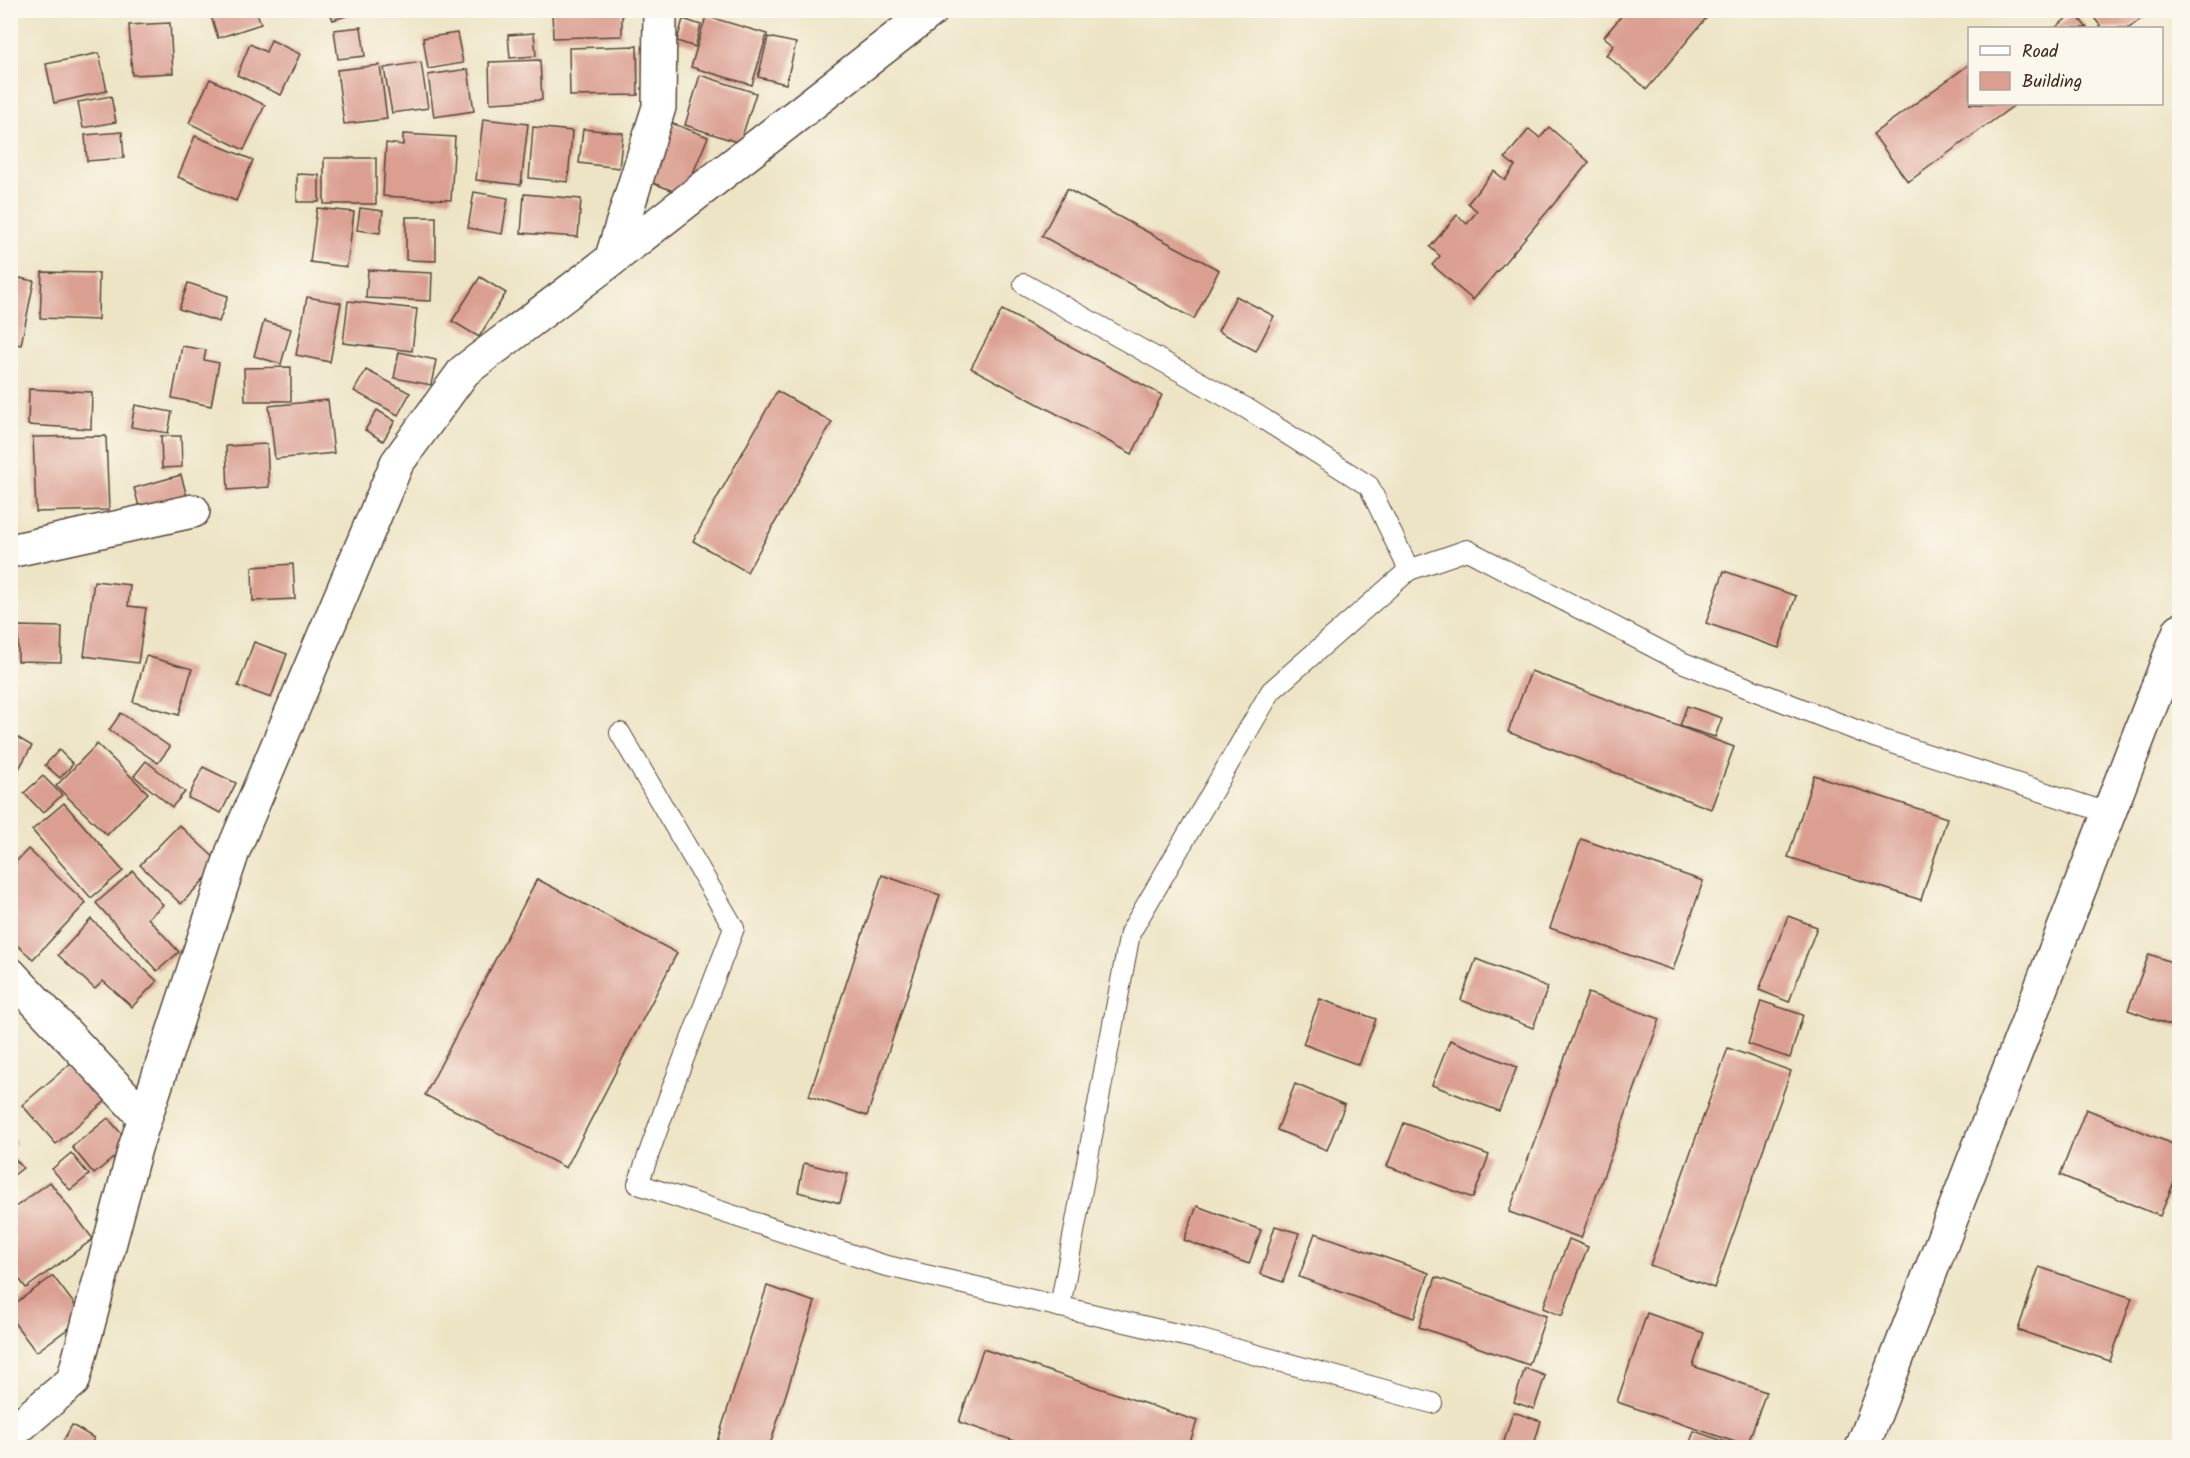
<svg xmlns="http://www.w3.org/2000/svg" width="2190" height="1458" font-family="Kalam,sans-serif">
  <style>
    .building { fill: #da9f91 }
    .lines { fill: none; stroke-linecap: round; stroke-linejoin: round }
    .lane-casing { stroke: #564637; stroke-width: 22 }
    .street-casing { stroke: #564637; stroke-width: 36 }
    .lane { stroke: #fff; stroke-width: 20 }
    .street { stroke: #fff; stroke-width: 33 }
  </style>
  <rect width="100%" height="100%" fill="#fbf7ec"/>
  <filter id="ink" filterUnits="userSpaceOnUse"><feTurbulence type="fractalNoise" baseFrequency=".0167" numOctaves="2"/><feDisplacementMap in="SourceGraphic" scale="12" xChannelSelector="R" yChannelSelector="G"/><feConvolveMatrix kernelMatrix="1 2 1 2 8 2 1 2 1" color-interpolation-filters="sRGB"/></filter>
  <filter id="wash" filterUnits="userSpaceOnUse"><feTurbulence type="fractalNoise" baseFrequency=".008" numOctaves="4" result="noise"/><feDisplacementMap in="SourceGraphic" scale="24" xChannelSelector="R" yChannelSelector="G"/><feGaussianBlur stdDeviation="1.35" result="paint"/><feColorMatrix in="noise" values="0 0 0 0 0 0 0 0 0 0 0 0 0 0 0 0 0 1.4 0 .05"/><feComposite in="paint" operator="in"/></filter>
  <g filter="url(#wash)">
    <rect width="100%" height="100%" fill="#ede4c5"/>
    <g id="blocks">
      <!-- building -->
      <g class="building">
        <polygon points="209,10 256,10 261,24 218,38"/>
        <polygon points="329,10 362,10 362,11 333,20"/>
        <polygon points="552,10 622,10 622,36 553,38"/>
        <polygon points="1626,10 1638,10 1641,13 1643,10 1713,10 1647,89 1606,55 1614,45 1604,37"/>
        <polygon points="2088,10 2152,10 2129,28 2102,28"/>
        <polygon points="2074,12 2087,28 2055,28"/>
        <polygon points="706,16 767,34 752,85 691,67"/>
        <polygon points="683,19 701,25 695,47 677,41"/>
        <polygon points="170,23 173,73 132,75 129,25"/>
        <polygon points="361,27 365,56 338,59 334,30"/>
        <polygon points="457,33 463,63 428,69 423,38"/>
        <polygon points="534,33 536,56 510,58 508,35"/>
        <polygon points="768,37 796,43 786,84 758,77"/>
        <polygon points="271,40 300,54 281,95 237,75 250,44 266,52"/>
        <polygon points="637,46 638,95 570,96 569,48"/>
        <polygon points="99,53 107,91 54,103 46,64"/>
        <polygon points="540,60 542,100 490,103 489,62"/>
        <polygon points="421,62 428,108 392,113 384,68"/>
        <polygon points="1970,64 1970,104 2016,104 1908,182 1873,134"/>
        <polygon points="380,65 387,119 344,124 337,70"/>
        <polygon points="468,69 474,111 434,117 428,75"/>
        <polygon points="700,75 756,93 740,143 685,125"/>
        <polygon points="210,79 265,105 244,150 189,123"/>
        <polygon points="111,96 116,122 83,128 78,102"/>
        <polygon points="483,119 528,124 521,185 476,180"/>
        <polygon points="669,122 708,137 684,195 645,180"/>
        <polygon points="533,127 572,131 568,182 529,178"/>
        <polygon points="1549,127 1589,162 1473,300 1432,265 1440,256 1430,247 1457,215 1467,224 1477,211 1468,203 1494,171 1505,180 1515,166 1505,158 1529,129 1540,138"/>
        <polygon points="583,129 623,133 619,168 579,163"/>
        <polygon points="122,132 124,158 87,161 85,135"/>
        <polygon points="403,134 455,137 451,200 383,196 386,143 403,145"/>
        <polygon points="195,136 253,160 236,201 178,177"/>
        <rect x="324" y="158" width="52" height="46"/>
        <polygon points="297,174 319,175 319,202 297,202"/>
        <polygon points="1067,189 1219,270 1194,319 1042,236"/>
        <polygon points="474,192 508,198 502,234 468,228"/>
        <polygon points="524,194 581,199 578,237 521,233"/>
        <polygon points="317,208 354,212 347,267 310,262"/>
        <polygon points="360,208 383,211 380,233 357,230"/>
        <polygon points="406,217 436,217 436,261 406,260"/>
        <polygon points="368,270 432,273 431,301 366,298"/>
        <polygon points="42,272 99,273 98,320 40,318"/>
        <polygon points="10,276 34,281 21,345 10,343"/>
        <polygon points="480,277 506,293 479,337 452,321"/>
        <polygon points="188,283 228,296 219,322 179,309"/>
        <polygon points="1236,296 1274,316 1256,351 1218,331"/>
        <polygon points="307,297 341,303 330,362 296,355"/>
        <polygon points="348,301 417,309 412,351 343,343"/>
        <polygon points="1002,310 1162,395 1132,454 971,368"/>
        <polygon points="264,321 291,329 281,364 254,356"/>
        <polygon points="182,346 206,350 204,360 219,363 211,406 172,398"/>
        <polygon points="399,352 436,360 431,385 394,378"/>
        <polygon points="291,367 291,401 245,401 244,368"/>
        <polygon points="366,370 410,393 398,415 354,391"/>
        <polygon points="29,389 92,392 91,429 28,425"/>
        <polygon points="777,391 832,422 747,572 693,541"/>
        <polygon points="328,400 334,453 275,459 269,406"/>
        <polygon points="135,405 172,412 168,433 131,427"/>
        <polygon points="377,410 395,421 383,441 365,430"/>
        <polygon points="106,436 109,510 36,512 33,437"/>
        <polygon points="161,436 181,436 182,467 162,468"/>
        <polygon points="267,444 269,487 228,490 226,446"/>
        <polygon points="181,475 189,504 142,517 134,488"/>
        <polygon points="293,564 295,599 253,601 252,567"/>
        <polygon points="1724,571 1796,596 1779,648 1706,623"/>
        <polygon points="94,581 130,585 128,606 146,608 138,663 84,656"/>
        <polygon points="18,626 62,627 61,662 18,661"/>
        <polygon points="254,642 287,654 271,698 238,686"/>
        <polygon points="146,656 192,669 179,715 133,702"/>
        <polygon points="1531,671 1734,747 1711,809 1508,732"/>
        <polygon points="1687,706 1722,718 1715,737 1680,726"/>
        <polygon points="121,713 170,747 158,763 109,730"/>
        <polygon points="10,733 32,746 10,784"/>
        <polygon points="97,744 148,793 107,835 56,786"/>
        <polygon points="59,750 73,764 60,778 45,765"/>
        <polygon points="146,761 185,792 172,807 134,776"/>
        <polygon points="203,767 236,783 221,813 188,798"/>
        <polygon points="1814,775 1947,818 1921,900 1788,857"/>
        <polygon points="43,776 62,795 43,813 24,793"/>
        <polygon points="64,803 123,871 91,898 32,830"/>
        <polygon points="179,825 220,863 181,904 140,865"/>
        <polygon points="1581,839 1703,881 1673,970 1550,928"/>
        <polygon points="28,849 86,903 33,959 10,939 10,868"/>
        <polygon points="133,871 163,905 148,918 179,952 157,971 96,903"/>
        <polygon points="882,875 940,895 867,1116 809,1096"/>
        <polygon points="537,879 677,953 566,1168 425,1095"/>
        <polygon points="1788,916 1817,927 1789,1002 1759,990"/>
        <polygon points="91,919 157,981 132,1007 103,981 95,989 58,955"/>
        <polygon points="2149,954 2180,965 2180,1029 2128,1010"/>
        <polygon points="1476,959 1548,987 1533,1028 1461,1000"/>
        <polygon points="1588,993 1660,1019 1581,1238 1509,1212"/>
        <polygon points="1320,999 1376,1019 1359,1065 1303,1044"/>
        <polygon points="1761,1001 1803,1015 1790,1058 1748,1044"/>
        <polygon points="1450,1040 1517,1067 1499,1111 1432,1085"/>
        <polygon points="1728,1048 1791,1071 1714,1288 1650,1265"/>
        <polygon points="77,1058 110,1097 56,1144 22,1105"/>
        <polygon points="1295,1084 1345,1105 1327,1150 1277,1130"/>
        <polygon points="2086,1109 2180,1147 2180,1167 2160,1216 2060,1175"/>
        <polygon points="108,1118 130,1144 94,1174 72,1147"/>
        <polygon points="1404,1123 1489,1155 1473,1198 1387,1166"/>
        <polygon points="10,1135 17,1143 10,1149"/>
        <polygon points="10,1153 23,1168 10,1178"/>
        <polygon points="71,1153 89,1175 70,1190 52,1169"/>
        <polygon points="804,1163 848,1174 840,1203 798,1192"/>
        <polygon points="50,1182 93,1239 26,1288 10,1267 10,1211"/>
        <polygon points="1197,1206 1261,1230 1249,1264 1184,1240"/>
        <polygon points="1275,1226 1299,1233 1283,1282 1260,1274"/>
        <polygon points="1315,1233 1429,1273 1414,1318 1299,1277"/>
        <polygon points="1569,1239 1588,1247 1562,1316 1543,1308"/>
        <polygon points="2039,1267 2132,1298 2110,1361 2018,1330"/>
        <polygon points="53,1276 84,1317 36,1352 10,1317 10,1307"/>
        <polygon points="1436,1277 1546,1316 1529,1365 1419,1327"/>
        <polygon points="767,1286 815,1302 769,1448 715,1448"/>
        <polygon points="1647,1313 1704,1333 1693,1366 1766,1392 1747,1446 1617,1402"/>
        <polygon points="983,1349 1197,1421 1188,1448 1035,1448 959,1422"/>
        <polygon points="1525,1368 1545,1376 1534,1409 1514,1402"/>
        <polygon points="1513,1412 1541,1421 1533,1448 1502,1448"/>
        <polygon points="72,1425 94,1438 89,1448 59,1448"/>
        <polygon points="1694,1431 1741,1447 1741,1448 1688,1448"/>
        <polygon points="625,1443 640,1447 640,1448 624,1448"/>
      </g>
    </g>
  </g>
  <g filter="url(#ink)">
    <use href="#blocks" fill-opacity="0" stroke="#564637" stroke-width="1.5"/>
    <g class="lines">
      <!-- lane casing -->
      <g class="lane-casing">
        <g id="lane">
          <polyline points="1024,284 1246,408 1369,486 1409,570 1467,550 1684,663 1874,737 2108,813"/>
          <polyline points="620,733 734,928 670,1094 638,1184 883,1265 1202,1340 1432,1403"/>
          <polyline points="1060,1307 1130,933 1271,691 1409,570"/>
        </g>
      </g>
      <!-- street casing -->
      <g class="street-casing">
        <g id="street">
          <polyline points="611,260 659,107 660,10"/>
          <polyline points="10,551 193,511"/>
          <polyline points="10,974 145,1118"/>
          <polyline points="10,1434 73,1381 135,1148 233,851 397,463 464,371 611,260 932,10"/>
          <polyline points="1862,1448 2180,630"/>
        </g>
      </g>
      <!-- lane -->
      <use href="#lane" class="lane"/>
      <!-- street -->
      <use href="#street" class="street"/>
    </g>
  </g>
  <!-- margin -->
  <rect width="2190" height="1458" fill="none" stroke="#fbf7ec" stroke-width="36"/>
  <!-- legend -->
  <rect x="1968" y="27" width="195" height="78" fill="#fbf7ec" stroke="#aea59a" stroke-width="1.5"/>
  <rect x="1980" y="46" width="30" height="9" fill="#ffffff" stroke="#aea59a" stroke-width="1.5"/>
  <text x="2022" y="57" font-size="18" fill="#3b2a1e">Road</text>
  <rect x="1980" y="72" width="30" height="18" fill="#da9f91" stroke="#aea59a" stroke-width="1.5"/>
  <text x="2022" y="87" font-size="18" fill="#3b2a1e">Building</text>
</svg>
